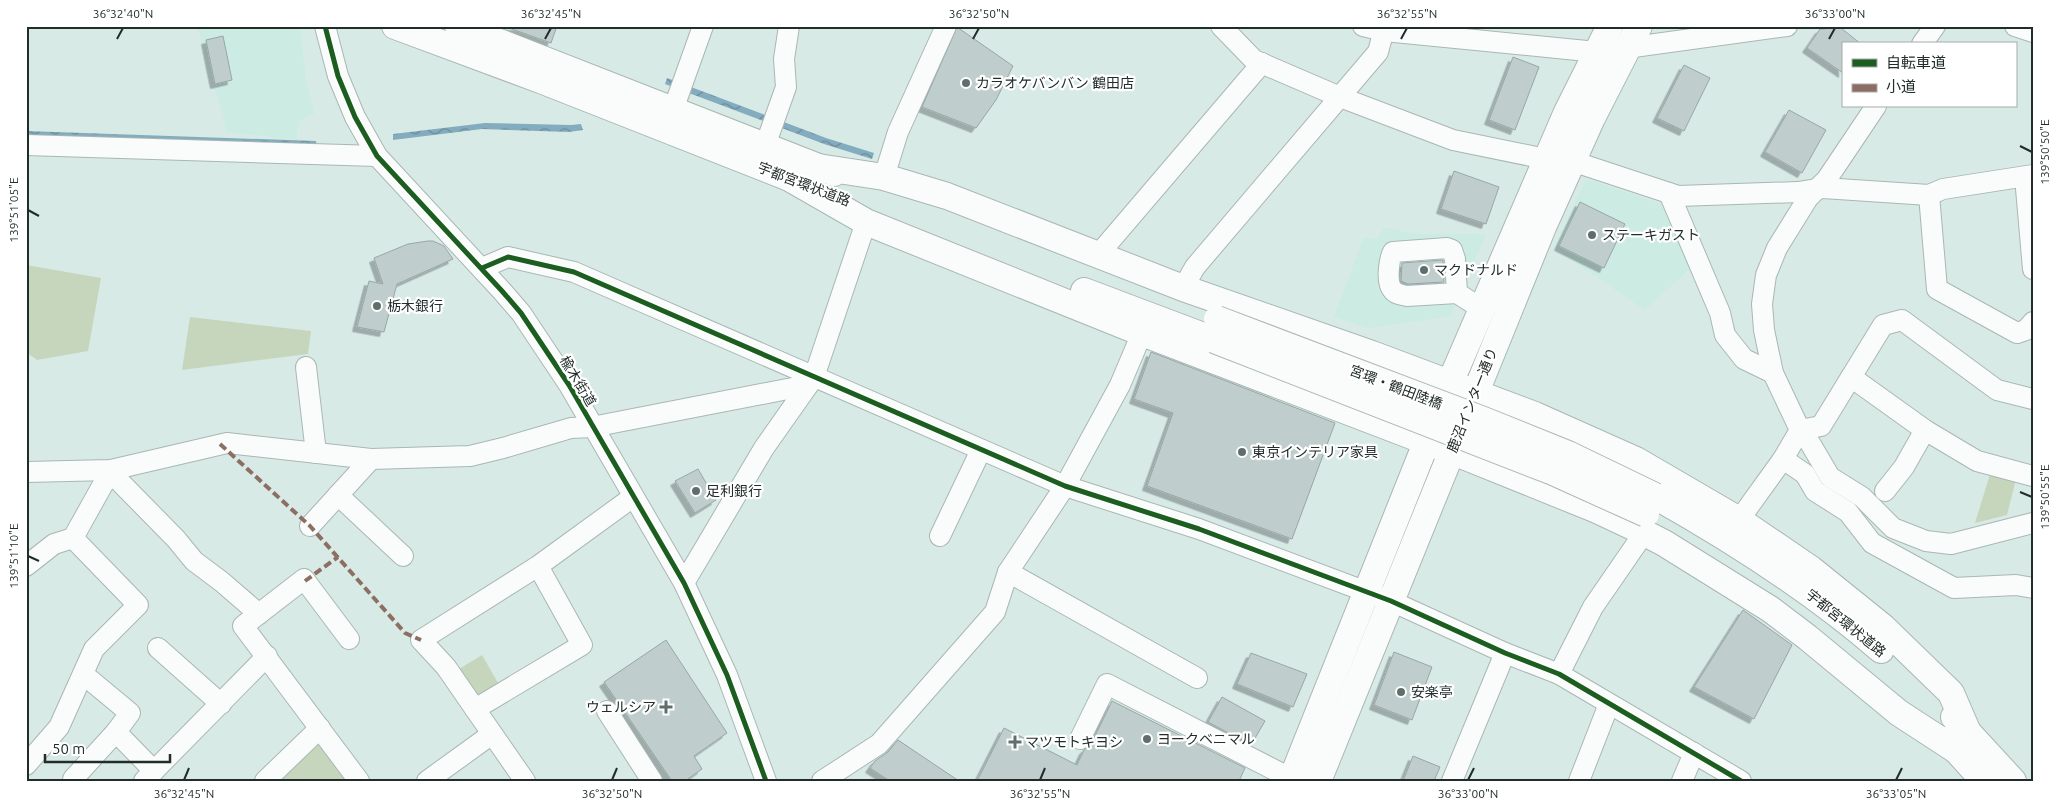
<svg xmlns="http://www.w3.org/2000/svg" width="2059" height="807" font-family="Ubuntu,'Noto Sans JP',sans-serif">
  <style>
    .built { fill: #cbebe3 }
    .green { fill: #c5d6bd }
    .water { fill: url(#water-waves) }
    .building { fill: #bfcecd; stroke: #98a6a5; filter: url(#shadow) }
    .lines { fill: none; stroke-linecap: round; stroke-linejoin: round }
    .minor-casing { stroke: #a9b7b4; stroke-width: 22 }
    .major-casing { stroke: #a9b7b4; stroke-width: 28 }
    .minor { stroke: #f9fcfb; stroke-width: 20 }
    .major { stroke: #f9fcfb; stroke-width: 26 }
    .major-bridge-casing { stroke: #a9b7b4; stroke-width: 28; stroke-linecap: butt }
    .major-bridge { stroke: #f9fcfb; stroke-width: 26 }
    .quiet { stroke: #8d6e63; stroke-width: 4; stroke-dasharray: 8 4; stroke-linecap: butt }
    .cycleway-casing { stroke: #fff; stroke-width: 8 }
    .cycleway { stroke: #1b5e20; stroke-width: 5 }
    .ticks { fill: none; stroke: #202d2a; stroke-width: 2 }
    .poi-dot { fill: #606f6c; stroke: #fff; stroke-width: 2 }
    .labels { text-anchor: middle; dominant-baseline: central; stroke-width: 4.5; stroke-linejoin: round; paint-order: stroke }
    .poi-label { font-size: 14px; fill: #202d2a; stroke: #fff; text-anchor: start }
    .street-label { font-size: 14px; fill: #202d2a; stroke: #fff }
    .neatline { fill: none; stroke: #202d2a; stroke-width: 2 }
    .ticks-label { font-size: 12px; text-anchor: middle; fill: #202d2a }
  </style>
  <defs>
    <pattern id="water-waves" width="16" height="10" patternUnits="userSpaceOnUse" patternTransform="scale(1.25)"><rect width="16" height="10" fill="#83acbf"/><path d="M0 5q4-4 8 0t8 0" fill="none" stroke="#6b8c9b"/></pattern>
    <filter id="shadow"><feDropShadow dx="-4.5" dy="4.5" stdDeviation="0" flood-color="#0004"/></filter>
  </defs>
  <rect width="100%" height="100%" fill="#d8eae6"/>
  <!-- built -->
  <g class="built">
    <polygon points="197,26 300,26 306,81 314,114 298,122 297,140 227,132"/>
    <polygon points="1586,179 1671,207 1695,264 1645,310 1554,248"/>
    <polygon points="1384,228 1418,234 1486,234 1451,316 1370,328 1334,317 1364,237 1377,239"/>
  </g>
  <!-- green -->
  <g class="green">
    <polygon points="26,265 101,278 88,351 37,360 26,352"/>
    <polygon points="190,317 311,331 308,354 182,370"/>
    <polygon points="1991,471 2016,479 2007,515 1975,523"/>
    <polygon points="482,655 501,688 476,697 459,669"/>
    <polygon points="323,741 354,781 278,781"/>
  </g>
  <!-- water -->
  <g class="water">
    <polygon points="667,78 826,138 874,153 872,159 824,144 665,84"/>
    <polygon points="485,123 571,125 581,124 583,130 569,132 482,129 393,140 393,134"/>
    <polygon points="26,131 316,141 317,148 26,139"/>
  </g>
  <!-- building -->
  <g class="building">
    <polygon points="510,26 557,26 551,43 509,28"/>
    <polygon points="957,27 1013,66 996,100 976,128 922,107"/>
    <polygon points="1841,28 1861,44 1843,44 1843,73 1807,48 1820,29"/>
    <polygon points="223,36 232,80 215,84 206,40"/>
    <polygon points="1513,57 1539,67 1515,130 1489,120"/>
    <polygon points="1684,65 1710,78 1684,131 1657,118"/>
    <polygon points="1789,110 1826,130 1802,173 1765,152"/>
    <polygon points="1454,171 1499,187 1486,224 1441,209"/>
    <polygon points="1580,202 1625,224 1604,268 1559,246"/>
    <polygon points="428,241 433,241 444,246 453,259 397,284 384,332 357,327 369,281 383,284 374,258 408,244"/>
    <polygon points="1443,260 1444,282 1408,284 1401,281 1402,263"/>
    <polygon points="1151,352 1335,423 1292,539 1147,486 1173,413 1134,399"/>
    <polygon points="698,469 716,500 695,513 675,481"/>
    <polygon points="1743,610 1792,645 1754,719 1694,687"/>
    <polygon points="666,640 727,733 694,756 702,769 685,781 672,781 604,682"/>
    <polygon points="1394,652 1432,667 1412,720 1374,705"/>
    <polygon points="1251,653 1307,674 1293,707 1237,684"/>
    <polygon points="1222,697 1265,721 1251,745 1208,722"/>
    <polygon points="1112,701 1245,768 1239,781 977,781 1004,728 1077,765 1084,750 1091,744"/>
    <polygon points="898,740 959,781 890,781 870,768 875,761 888,752"/>
    <polygon points="1413,756 1440,767 1434,781 1403,781"/>
  </g>
  <g class="lines">
    <!-- minor casing -->
    <g class="minor-casing">
      <g id="minor">
        <polyline points="325,26 338,76 355,117 377,156 502,291 521,313 569,385 684,583 727,675 766,781"/>
        <polyline points="1221,26 1254,60 1340,97 1453,140 1546,159"/>
        <polyline points="1363,26 1384,31 1597,52 1787,26"/>
        <polyline points="2015,26 2033,32"/>
        <polyline points="1922,44 1935,26"/>
        <polyline points="673,110 703,26"/>
        <polyline points="26,145 377,156"/>
        <polyline points="765,146 786,87 784,59 789,26"/>
        <polyline points="1572,161 1678,196 1798,192 1823,188 1929,195 1943,189 2033,175"/>
        <polyline points="884,177 898,132 946,26"/>
        <polyline points="2025,177 2033,269"/>
        <polyline points="1669,193 1720,313 1725,335 1744,359 1773,373"/>
        <polyline points="1929,195 1937,289 2017,333 2026,330 2033,322"/>
        <polyline points="1098,255 1262,63"/>
        <polyline points="482,268 508,257 574,272 1065,486 1199,529 1391,601 1505,653 1559,674 1741,781"/>
        <polyline points="1183,288 1195,267 1378,52 1385,26"/>
        <path d="M1457 293 1455 259 1452 250 1447 248 1393 252C1389 259 1386 282 1392 289 1395 294 1401 295 1407 296L1457 293 1482 309"/>
        <polyline points="306,367 316,453"/>
        <polyline points="1851,377 1925,430 1977,461 2033,476"/>
        <polyline points="2033,399 1997,390 1902,320 1883,325 1821,426 1800,430 1810,443 1830,477 1862,497 1893,528 1926,541 1951,544 2033,523"/>
        <polyline points="1783,459 1805,474 1815,491 1848,512 1872,543 1954,588 2016,585 2033,588"/>
        <polyline points="26,472 111,470 227,443 371,459 470,456 503,448 571,428 592,427 808,385"/>
        <polyline points="1885,491 1904,467 1925,430"/>
        <polyline points="338,495 403,556"/>
        <polyline points="1739,520 1783,459 1800,430 1773,373 1764,330 1762,304 1766,275 1777,248 1808,198 1827,179 1876,106"/>
        <polyline points="310,526 371,459"/>
        <polyline points="940,536 981,450"/>
        <polyline points="26,566 54,544 73,538 111,470 120,482 176,539 194,561 222,582 259,614"/>
        <polyline points="538,566 582,645 475,709 446,667 421,640 538,566 633,497"/>
        <polyline points="1008,572 1197,678"/>
        <polyline points="684,583 764,448 814,377 866,222"/>
        <polyline points="349,639 304,579 243,626 359,781"/>
        <polyline points="158,648 221,704"/>
        <polyline points="1559,674 1593,607 1644,533"/>
        <polyline points="475,709 525,781"/>
        <polyline points="607,711 652,781"/>
        <polyline points="116,732 154,771"/>
        <polyline points="1080,739 1107,684 1292,779"/>
        <polyline points="26,765 59,727 94,649 138,605 73,538"/>
        <polyline points="73,779 116,732 130,713 83,674"/>
        <polyline points="144,781 267,656"/>
        <polyline points="265,781 320,728"/>
        <polyline points="427,781 492,734"/>
        <polyline points="822,781 879,744 995,612 1008,572 1065,486 1120,385 1142,333"/>
        <polyline points="1452,781 1505,653"/>
        <polyline points="1579,781 1609,704"/>
        <polyline points="1682,781 1694,753"/>
      </g>
    </g>
    <!-- major casing -->
    <g class="major-casing">
      <g id="major">
        <polyline points="395,26 543,81 807,185"/>
        <polyline points="458,26 834,173"/>
        <polyline points="818,167 884,177 947,196 1183,288 1372,354 1535,415 1636,460 1739,520 1811,569 1883,627 1951,693 1967,730"/>
        <polyline points="791,179 866,222 1142,333 1451,451 1597,510 1631,526 1664,543 1770,609 1807,637 1899,713 1959,752"/>
        <polyline points="1084,291 1214,340"/>
        <path d="M1655 496C1735 541 1812 590 1881 650"/>
        <polyline points="1954,717 2013,781"/>
        <polyline points="1947,740 1984,781"/>
        <polyline points="1291,781 1450,383 1567,112 1610,26"/>
        <polyline points="1318,781 1543,227 1592,118 1639,26"/>
      </g>
    </g>
    <!-- minor -->
    <use href="#minor" class="minor"/>
    <!-- major -->
    <use href="#major" class="major"/>
    <!-- major-bridge casing -->
    <g class="major-bridge-casing">
      <g id="major-bridge">
        <polyline points="1217,319 1481,419 1568,454 1655,496"/>
        <polyline points="1214,340 1553,472 1646,514"/>
      </g>
    </g>
    <!-- major-bridge -->
    <use href="#major-bridge" class="major-bridge"/>
    <!-- quiet -->
    <g class="quiet">
      <polyline points="220,444 310,526 405,633 421,640"/>
      <polyline points="305,581 338,557"/>
    </g>
    <!-- cycleway casing -->
    <g class="cycleway-casing">
      <g id="cycleway">
        <polyline points="325,26 338,76 355,117 377,156 502,291 521,313 569,385 684,583 727,675 766,781"/>
        <polyline points="482,268 508,257 574,272 1065,486 1199,529 1391,601 1505,653 1559,674 1741,781"/>
      </g>
    </g>
    <!-- cycleway -->
    <use href="#cycleway" class="cycleway"/>
  </g>
  <!-- ticks -->
  <path class="ticks" d="M117 39 123 28M545 39 551 28M973 39 979 28M1401 39 1407 28M1829 39 1835 28M2020 146 2032 152M28 210 39 216M2020 492 2032 497M28 556 39 561M184 780 189 768M612 780 617 768M1040 780 1045 768M1468 780 1474 768M1896 780 1902 768"/>
  <!-- markers -->
  <g class="poi-dot">
    <circle cx="966" cy="83" r="5"/>
    <circle cx="1592" cy="235" r="5"/>
    <circle cx="1424" cy="270" r="5"/>
    <circle cx="377" cy="306" r="5"/>
    <circle cx="1242" cy="452" r="5"/>
    <circle cx="696" cy="491" r="5"/>
    <circle cx="1401" cy="692" r="5"/>
    <path d="M663.5 699.5h5v5h5v5h-5v5h-5v-5h-5v-5h5z"/>
    <circle cx="1147" cy="739" r="5"/>
    <path d="M1012.5 734.5h5v5h5v5h-5v5h-5v-5h-5v-5h5z"/>
  </g>
  <g class="labels">
    <!-- poi labels -->
    <g class="poi-label">
      <text x="976" y="83">カラオケバンバン 鶴田店</text>
      <text x="1602" y="235">ステーキガスト</text>
      <text x="1434" y="270">マクドナルド</text>
      <text x="387" y="306">栃木銀行</text>
      <text x="1252" y="452">東京インテリア家具</text>
      <text x="706" y="491">足利銀行</text>
      <text x="1411" y="692">安楽亭</text>
      <text x="656" y="707" text-anchor="end">ウェルシア</text>
      <text x="1157" y="739">ヨークベニマル</text>
      <text x="1025" y="742">マツモトキヨシ</text>
    </g>
    <!-- street labels -->
    <g class="street-label">
      <text transform="translate(804 184) rotate(21)">宇都宮環状道路</text>
      <text transform="translate(578 381) rotate(59)">楡木街道</text>
      <text transform="translate(1396 387) rotate(21)">宮環・鶴田陸橋</text>
      <text transform="translate(1472 400) rotate(-68)">鹿沼インター通り</text>
      <text transform="translate(1846 623) rotate(39)">宇都宮環状道路</text>
    </g>
  </g>
  <!-- border -->
  <rect width="2059" height="807" fill="none" stroke="#ffffff" stroke-width="55"/>
  <!-- legend -->
  <rect x="1842" y="42" width="175" height="65" fill="#ffffff" stroke="#a6abaa"/>
  <rect x="1852" y="59" width="25" height="8" fill="#1b5e20" stroke="#a6abaa"/>
  <text x="1886" y="68" font-size="15" fill="#202d2a">自転車道</text>
  <rect x="1852" y="84" width="25" height="8" fill="#8d6e63" stroke="#a6abaa"/>
  <text x="1886" y="92" font-size="15" fill="#202d2a">小道</text>
  <!-- scale -->
  <path d="M45 754v8h125v-8" fill="none" stroke="#202d2a" stroke-width="2.5"/>
  <text x="52" y="754" font-size="15" fill="#202d2a" stroke="#ffffff" stroke-width="4" paint-order="stroke">50 m</text>
  <rect x="28" y="28" width="2004" height="752" class="neatline"/>
  <g class="ticks-label">
    <text x="123" y="18">36°32'40"N</text>
    <text x="551" y="18">36°32'45"N</text>
    <text x="979" y="18">36°32'50"N</text>
    <text x="1407" y="18">36°32'55"N</text>
    <text x="1835" y="18">36°33'00"N</text>
    <text transform="translate(2045 152) rotate(-90)" y="4">139°50'50"E</text>
    <text transform="translate(14 210) rotate(-90)" y="4">139°51'05"E</text>
    <text transform="translate(2045 497) rotate(-90)" y="4">139°50'55"E</text>
    <text transform="translate(14 556) rotate(-90)" y="4">139°51'10"E</text>
    <text x="184" y="798">36°32'45"N</text>
    <text x="612" y="798">36°32'50"N</text>
    <text x="1040" y="798">36°32'55"N</text>
    <text x="1468" y="798">36°33'00"N</text>
    <text x="1896" y="798">36°33'05"N</text>
  </g>
</svg>
